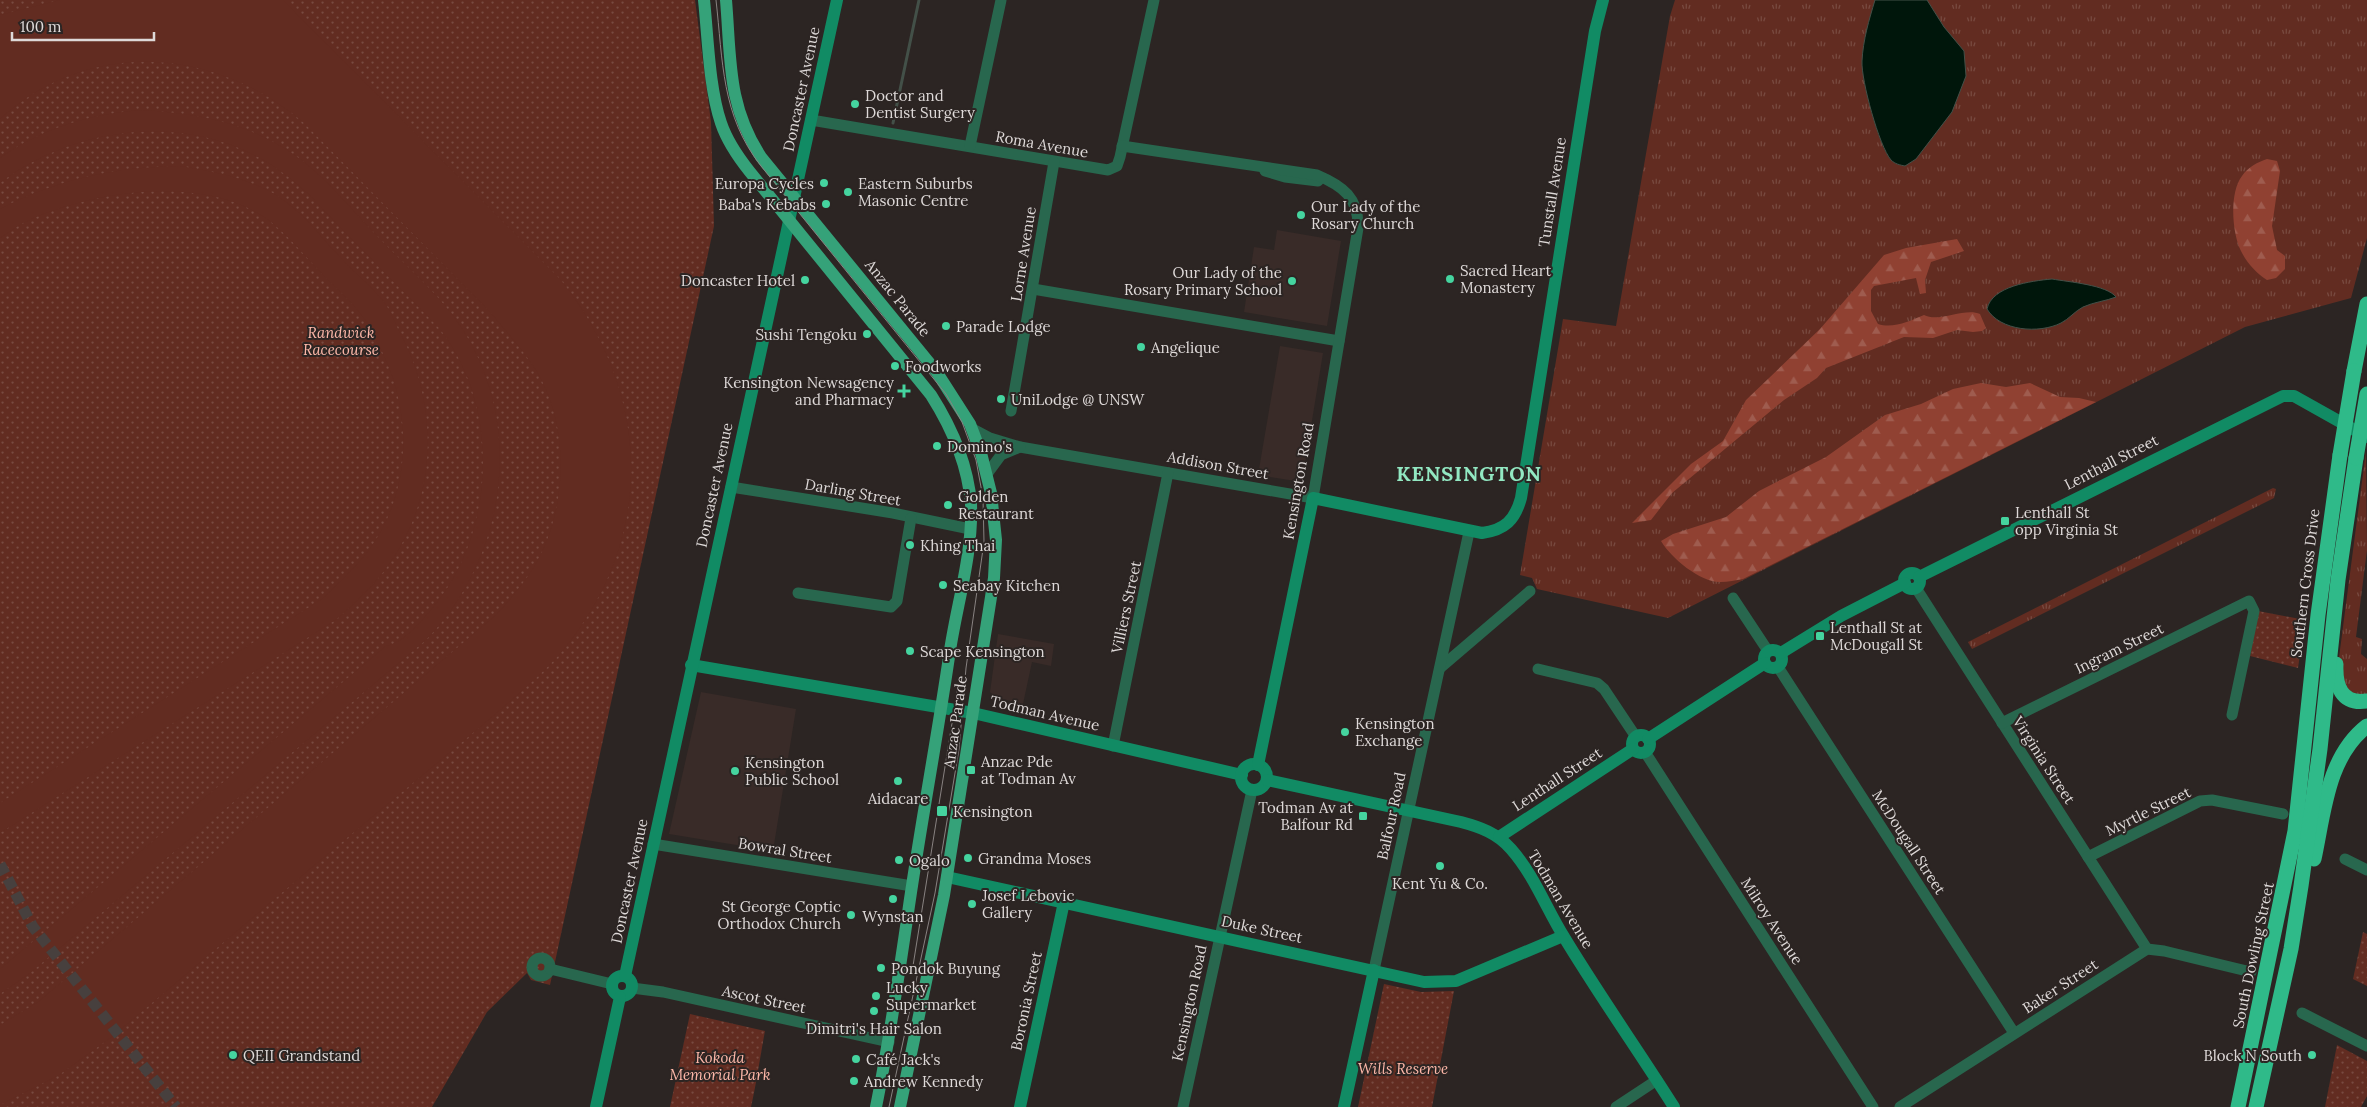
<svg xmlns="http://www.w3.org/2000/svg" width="2367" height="1107" font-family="Lora,serif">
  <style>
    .built { fill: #392b28 }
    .grass { fill: url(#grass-tufts) }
    .forest { fill: url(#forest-firs) }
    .park { fill: url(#park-dots) }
    .garden { fill: #622c21 }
    .water { fill: #00160b; stroke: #435048 }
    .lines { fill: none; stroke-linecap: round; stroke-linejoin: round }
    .stream { stroke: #435048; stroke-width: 3 }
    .street-tunnel { stroke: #47403e; stroke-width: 11; stroke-dasharray: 11 5.5; stroke-linecap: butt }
    .street { stroke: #28674e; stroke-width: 11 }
    .secondary { stroke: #118b64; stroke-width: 12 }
    .primary { stroke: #35a279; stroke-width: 12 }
    .highway { stroke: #2fba89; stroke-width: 15 }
    .tram { stroke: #888281; stroke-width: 1 }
    .highway-bridge { stroke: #2fba89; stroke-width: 15 }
    .poi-dot { fill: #45d49f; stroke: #2c2523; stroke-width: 2 }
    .labels { text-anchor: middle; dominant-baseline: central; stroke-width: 4; stroke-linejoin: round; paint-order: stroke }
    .street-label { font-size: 15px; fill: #ded9d8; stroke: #2c2523 }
    .poi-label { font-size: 15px; fill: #ded9d8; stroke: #2c2523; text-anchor: start }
    .park-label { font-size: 15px; font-style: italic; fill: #feb8a9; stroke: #2c2523 }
    .district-label { font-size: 20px; font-weight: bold; letter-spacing: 1px; fill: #92e8c2; stroke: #2c2523 }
  </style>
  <defs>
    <pattern id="grass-tufts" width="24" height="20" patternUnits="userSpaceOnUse" patternTransform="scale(1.25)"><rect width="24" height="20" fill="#622c21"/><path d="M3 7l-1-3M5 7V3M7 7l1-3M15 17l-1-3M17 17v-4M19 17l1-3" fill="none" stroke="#784a40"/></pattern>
    <pattern id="forest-firs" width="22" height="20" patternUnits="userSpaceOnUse" patternTransform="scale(1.25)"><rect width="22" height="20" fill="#904132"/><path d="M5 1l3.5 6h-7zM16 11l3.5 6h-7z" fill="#9f5c4f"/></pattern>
    <pattern id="park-dots" width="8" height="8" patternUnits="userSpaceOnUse" patternTransform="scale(1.25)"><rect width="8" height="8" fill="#622c21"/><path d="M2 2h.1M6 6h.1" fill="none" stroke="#784a40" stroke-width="1.8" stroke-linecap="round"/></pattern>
  </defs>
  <rect width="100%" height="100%" fill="#2c2523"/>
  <!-- built -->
  <g class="built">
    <polygon points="1277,230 1341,241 1327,326 1244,312 1254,247 1274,250"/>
    <polygon points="1280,346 1323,353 1302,482 1258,475"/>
    <polygon points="998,634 1054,644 1051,666 1032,662 1023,704 995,697 990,692"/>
    <polygon points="701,692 796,709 773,851 669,834"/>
  </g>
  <!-- grass -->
  <g class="grass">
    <polygon points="1675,0 2367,0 2367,238 2351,298 2245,327 1668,618 1537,589 1532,578 1520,575 1563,319 1616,326 1670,16"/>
    <polygon points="2366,451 2367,550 2356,637 2362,639 2361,654 2367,659 2367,695 2351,693 2337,673"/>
    <polygon points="2273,488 2276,489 2274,498 1972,649 1968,642"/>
  </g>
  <!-- forest -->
  <g class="forest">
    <path d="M2267 159 2277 161 2280 171 2272 226 2277 250 2285 256V269L2276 278 2267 280C2256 273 2247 263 2241 251 2232 233 2229 193 2242 176 2248 167 2258 162 2267 159Z"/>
    <path d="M1957 239 1964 251 1931 262 1925 280 1926 293 1920 294 1916 278 1874 286 1871 290V311L1878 324C1893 329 1910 321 1924 315 1939 323 1965 307 1980 314L1986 328 1982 331 1973 332 1957 330 1933 338 1904 337 1826 368 1817 378 1784 400 1672 493 1651 520 1632 523 1691 464 1723 441 1746 400 1820 329 1884 255 1906 248Z"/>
    <path d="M1981 383 2006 387 2030 383 2060 397 2079 398 2096 402 1743 579C1736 580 1728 582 1720 582 1700 582 1671 558 1661 541L1673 534 1726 517 1759 491 1826 457 1885 415 1921 404 1953 389Z"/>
  </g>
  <!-- park -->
  <g class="park">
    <polygon points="0,0 695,0 711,122 714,226 550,985 531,980 527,973 487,1012 432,1107 0,1107"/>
    <polygon points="2258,611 2305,620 2298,668 2250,656"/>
    <polygon points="2363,932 2367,934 2367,986 2353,979"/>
    <polygon points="1384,984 1421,992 1454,991 1432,1107 1358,1107"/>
    <path d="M690 1014 765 1031C760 1057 757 1081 751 1107H670Z"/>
    <polygon points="2337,1045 2367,1061 2367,1096 2361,1107 2325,1107"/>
  </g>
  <!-- garden -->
  <g class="garden">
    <path d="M60 0H283L560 279C653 394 657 540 559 655 539 677 515 697 493 716 451 752 408 787 366 822 281 893 197 965 113 1036L59 1075 0 1105V1025L38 1002 496 615C513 596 530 577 541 554 568 499 568 422 536 370 523 350 506 331 491 313L304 123C216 47 89 37 0 119V15Z"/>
    <path d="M142 110C197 113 250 123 296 156 328 179 354 213 382 241 408 268 440 295 461 327 526 425 506 558 426 640L30 973 0 994V969L386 646C403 643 419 624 430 611 496 536 502 407 439 328 407 296 375 263 344 231 324 211 306 189 283 173 200 111 80 122 0 183V158C42 128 91 114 142 110Z"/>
    <path d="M180 166C216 172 256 179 286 202 307 217 324 241 342 259 355 273 372 287 384 302 390 310 394 320 398 329 439 402 439 495 389 564 375 585 356 602 337 619L0 833V803L322 599C338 584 355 568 369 550 414 488 413 405 376 340 372 332 369 324 363 317 353 303 339 291 327 279 309 261 291 238 271 222 208 173 93 190 25 222 17 226 8 233 0 238V209C58 179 115 167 180 166Z"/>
  </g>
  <!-- water -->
  <g class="water">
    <path d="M1875 0H1927L1944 27 1964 51 1966 76 1952 112 1916 159 1905 166C1900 165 1895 164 1891 160 1879 146 1861 80 1862 61 1863 40 1869 20 1875 0Z"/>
    <path d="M2052 279C2069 282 2107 285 2116 297 2106 301 2094 302 2083 307 2075 311 2069 319 2061 323 2039 334 2000 331 1987 309 1992 286 2031 281 2052 279Z"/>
  </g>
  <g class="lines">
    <!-- stream -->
    <polyline class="stream" points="893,123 919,0"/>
    <!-- street-tunnel -->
    <polyline class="street-tunnel" points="0,864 33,927 176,1107"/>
    <!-- street -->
    <g class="street">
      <polyline points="811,120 1108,170 1117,166 1120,157 1154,0"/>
      <polyline points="970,146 1001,0"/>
      <polyline points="1265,171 1285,177 1318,181"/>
      <polyline points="1033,289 1339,341"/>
      <polyline points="1011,411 1054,162"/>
      <path d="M973 429 990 438 1020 447 1313 498 1358 228C1359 198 1343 186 1317 175L1122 146"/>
      <polyline points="987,474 1001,455 1020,447"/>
      <polyline points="731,487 893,513 970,529"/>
      <polyline points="1916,588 2147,949"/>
      <polyline points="798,593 891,607 897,601 911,518"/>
      <polyline points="1733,598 1768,651"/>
      <polyline points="1778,667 2014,1033"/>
      <polyline points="1440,668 1530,591"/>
      <polyline points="1538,669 1597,683 1604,689 1636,737"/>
      <polyline points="2002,723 2249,601 2254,611 2232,715"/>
      <polyline points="1113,746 1168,473"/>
      <polyline points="1645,752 1873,1107"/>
      <polyline points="653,844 912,886"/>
      <polyline points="2088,857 2200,801 2212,800 2283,814"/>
      <polyline points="2345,859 2367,870"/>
      <circle cx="541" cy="967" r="9"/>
      <polyline points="550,969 612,984"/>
      <polyline points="1374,970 1469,532"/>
      <polyline points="632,988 663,992 889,1042"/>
      <polyline points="2302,1013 2367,1046"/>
      <polyline points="1183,1107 1252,790"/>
      <polyline points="1616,1107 1657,1080"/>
      <polyline points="1900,1107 2147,949 2164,951 2251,972"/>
    </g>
    <!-- secondary -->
    <g class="secondary">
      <circle cx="1912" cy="581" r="8"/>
      <polyline points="1919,577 2283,396 2294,396 2367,437"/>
      <circle cx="1773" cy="659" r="9"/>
      <polyline points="1781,653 1841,616 1905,583"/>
      <polyline points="691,665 973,713 1242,775"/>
      <circle cx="1641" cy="744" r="9"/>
      <polyline points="1648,739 1765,663"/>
      <circle cx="1254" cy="777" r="13"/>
      <path d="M1258 765 1313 498 1482 533C1505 530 1515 520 1521 498L1595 31 1603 0"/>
      <path d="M1267 780 1461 822C1480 827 1497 833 1511 849 1534 875 1546 908 1564 937 1599 995 1638 1050 1674 1107"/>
      <polyline points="1499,837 1633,749"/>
      <polyline points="947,877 1424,982 1456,981 1563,936"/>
      <circle cx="622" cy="986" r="10"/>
      <polyline points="625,976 837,0"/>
      <polyline points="596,1107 620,997"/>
      <polyline points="1020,1107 1064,902"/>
      <polyline points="1344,1107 1374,970"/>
    </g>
    <!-- primary -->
    <g class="primary">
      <path d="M704 0C708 37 709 88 721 123 727 141 738 157 750 172L931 395C952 428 968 465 971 504 973 556 956 606 949 657 937 738 922 818 910 899 900 968 890 1038 876 1107"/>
      <path d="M726 0C731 59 727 105 761 157L936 371 970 424 981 453 991 493 996 540 994 578 944 895 900 1107"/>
    </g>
    <!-- highway -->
    <g class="highway">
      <polyline points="2354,371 2367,304"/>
      <path d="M2336 664C2335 685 2341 705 2367 701"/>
      <path d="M2314 859C2324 813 2327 757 2367 726"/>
      <polyline points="2238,1107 2295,831 2318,615 2340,455"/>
      <polyline points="2256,1107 2291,949 2301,886 2320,749 2338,580 2356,458"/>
    </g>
    <!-- tram -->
    <g class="tram">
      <path d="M716 0C723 61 721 115 761 166L946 394 962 422 976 460 983 498 984 542 966 668 959 749 935 893 889 1107"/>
      <polyline points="912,972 958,686"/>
    </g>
    <!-- highway-bridge -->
    <g class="highway-bridge">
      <polyline points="2340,455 2354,371"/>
      <polyline points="2356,458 2367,394"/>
    </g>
  </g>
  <!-- markers -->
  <g class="poi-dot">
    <circle cx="855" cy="104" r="5"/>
    <circle cx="824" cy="183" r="5"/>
    <circle cx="848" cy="192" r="5"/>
    <circle cx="826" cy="204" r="5"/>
    <circle cx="1301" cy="215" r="5"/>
    <circle cx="1450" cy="279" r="5"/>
    <circle cx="805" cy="280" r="5"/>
    <circle cx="1292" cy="281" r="5"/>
    <circle cx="946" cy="326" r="5"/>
    <circle cx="867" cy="334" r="5"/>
    <circle cx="1141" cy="347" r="5"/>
    <circle cx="895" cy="366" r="5"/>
    <path d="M901.5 383.5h5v5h5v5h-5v5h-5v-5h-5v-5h5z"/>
    <circle cx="1001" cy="399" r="5"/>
    <circle cx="937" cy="446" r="5"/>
    <circle cx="948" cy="505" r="5"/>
    <rect x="2000" y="516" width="10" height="10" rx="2.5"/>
    <circle cx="910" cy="545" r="5"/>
    <circle cx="943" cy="585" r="5"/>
    <rect x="1815" y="631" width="10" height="10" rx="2.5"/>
    <circle cx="910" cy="651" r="5"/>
    <circle cx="1345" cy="732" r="5"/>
    <rect x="966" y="765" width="10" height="10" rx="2.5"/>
    <circle cx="735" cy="771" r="5"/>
    <circle cx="898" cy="781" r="5"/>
    <rect x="936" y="805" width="12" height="12" rx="2.5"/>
    <rect x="1358" y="811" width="10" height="10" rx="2.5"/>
    <circle cx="968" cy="858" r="5"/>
    <circle cx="899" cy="860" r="5"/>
    <circle cx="1440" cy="866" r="5"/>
    <circle cx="893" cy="899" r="5"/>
    <circle cx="972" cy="904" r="5"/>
    <circle cx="851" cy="915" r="5"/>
    <circle cx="881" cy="968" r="5"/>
    <circle cx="876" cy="996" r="5"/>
    <circle cx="874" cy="1011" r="5"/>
    <circle cx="233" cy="1055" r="5"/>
    <circle cx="2312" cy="1055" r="5"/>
    <circle cx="856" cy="1059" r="5"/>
    <circle cx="854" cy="1081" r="5"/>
  </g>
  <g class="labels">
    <!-- street labels -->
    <g class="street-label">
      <text transform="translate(801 89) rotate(-78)">Doncaster Avenue</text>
      <text transform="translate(1042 144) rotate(10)">Roma Avenue</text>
      <text transform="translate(1552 192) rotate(-81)">Tunstall Avenue</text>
      <text transform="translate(1023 254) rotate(-81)">Lorne Avenue</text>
      <text transform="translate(898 298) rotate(51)">Anzac Parade</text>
      <text transform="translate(2111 462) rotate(-27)">Lenthall Street</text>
      <text transform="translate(1218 465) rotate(10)">Addison Street</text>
      <text transform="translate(1298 481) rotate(-80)">Kensington Road</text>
      <text transform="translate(714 485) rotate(-78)">Doncaster Avenue</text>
      <text transform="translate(853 492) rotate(10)">Darling Street</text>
      <text transform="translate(2305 583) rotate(-83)">Southern Cross Drive</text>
      <text transform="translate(1126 607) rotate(-78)">Villiers Street</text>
      <text transform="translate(2119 648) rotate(-26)">Ingram Street</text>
      <text transform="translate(1045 713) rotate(13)">Todman Avenue</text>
      <text transform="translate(955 722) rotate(-82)">Anzac Parade</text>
      <text transform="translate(2044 760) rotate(57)">Virginia Street</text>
      <text transform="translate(1557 779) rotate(-33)">Lenthall Street</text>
      <text transform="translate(2148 811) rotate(-26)">Myrtle Street</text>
      <text transform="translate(1391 816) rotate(-78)">Balfour Road</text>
      <text transform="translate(1909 842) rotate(57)">McDougall Street</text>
      <text transform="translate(785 850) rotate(9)">Bowral Street</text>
      <text transform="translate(629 881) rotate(-78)">Doncaster Avenue</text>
      <text transform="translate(1561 899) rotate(59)">Todman Avenue</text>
      <text transform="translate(1772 921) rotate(57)">Milroy Avenue</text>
      <text transform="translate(1262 929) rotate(12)">Duke Street</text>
      <text transform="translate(2253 955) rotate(-78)">South Dowling Street</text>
      <text transform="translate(2060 986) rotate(-33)">Baker Street</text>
      <text transform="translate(764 999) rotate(12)">Ascot Street</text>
      <text transform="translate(1026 1001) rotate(-78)">Boronia Street</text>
      <text transform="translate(1189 1003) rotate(-78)">Kensington Road</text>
    </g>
    <!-- poi labels -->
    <g class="poi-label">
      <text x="865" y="95">Doctor and<tspan x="865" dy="17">Dentist Surgery</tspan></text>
      <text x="814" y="183" text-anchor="end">Europa Cycles</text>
      <text x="858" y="183">Eastern Suburbs<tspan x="858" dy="17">Masonic Centre</tspan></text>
      <text x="816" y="204" text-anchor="end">Baba's Kebabs</text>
      <text x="1311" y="206">Our Lady of the<tspan x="1311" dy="17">Rosary Church</tspan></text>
      <text x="1460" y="270">Sacred Heart<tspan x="1460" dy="17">Monastery</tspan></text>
      <text x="1282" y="272" text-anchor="end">Our Lady of the<tspan x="1282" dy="17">Rosary Primary School</tspan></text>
      <text x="795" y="280" text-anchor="end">Doncaster Hotel</text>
      <text x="956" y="326">Parade Lodge</text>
      <text x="857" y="334" text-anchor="end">Sushi Tengoku</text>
      <text x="1151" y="347">Angelique</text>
      <text x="905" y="366">Foodworks</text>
      <text x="894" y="382" text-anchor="end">Kensington Newsagency<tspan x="894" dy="17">and Pharmacy</tspan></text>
      <text x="1011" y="399">UniLodge @ UNSW</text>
      <text x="947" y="446">Domino's</text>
      <text x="958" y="496">Golden<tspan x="958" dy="17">Restaurant</tspan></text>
      <text x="2015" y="512">Lenthall St<tspan x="2015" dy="17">opp Virginia St</tspan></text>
      <text x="920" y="545">Khing Thai</text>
      <text x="953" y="585">Seabay Kitchen</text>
      <text x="1830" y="627">Lenthall St at<tspan x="1830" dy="17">McDougall St</tspan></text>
      <text x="920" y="651">Scape Kensington</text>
      <text x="1355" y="723">Kensington<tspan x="1355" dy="17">Exchange</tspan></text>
      <text x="981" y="761">Anzac Pde<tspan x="981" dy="17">at Todman Av</tspan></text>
      <text x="745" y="762">Kensington<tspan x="745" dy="17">Public School</tspan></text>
      <text x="898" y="798" text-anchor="middle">Aidacare</text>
      <text x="1353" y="807" text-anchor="end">Todman Av at<tspan x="1353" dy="17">Balfour Rd</tspan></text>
      <text x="953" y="811">Kensington</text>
      <text x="978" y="858">Grandma Moses</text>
      <text x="909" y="860">Ogalo</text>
      <text x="1440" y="883" text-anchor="middle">Kent Yu &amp; Co.</text>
      <text x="982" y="895">Josef Lebovic<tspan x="982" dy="17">Gallery</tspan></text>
      <text x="841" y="906" text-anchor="end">St George Coptic<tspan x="841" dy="17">Orthodox Church</tspan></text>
      <text x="893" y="916" text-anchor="middle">Wynstan</text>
      <text x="891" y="968">Pondok Buyung</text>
      <text x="886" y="987">Lucky<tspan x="886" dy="17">Supermarket</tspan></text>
      <text x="874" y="1028" text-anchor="middle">Dimitri's Hair Salon</text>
      <text x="243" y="1055">QEII Grandstand</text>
      <text x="2302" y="1055" text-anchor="end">Block N South</text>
      <text x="866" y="1059">Café Jack's</text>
      <text x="864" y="1081">Andrew Kennedy</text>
    </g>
    <!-- park labels -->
    <g class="park-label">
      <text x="341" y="332">Randwick<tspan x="341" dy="17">Racecourse</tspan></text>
      <text x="720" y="1057">Kokoda<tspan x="720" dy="17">Memorial Park</tspan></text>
      <text x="1403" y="1068">Wills Reserve</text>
    </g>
    <!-- district labels -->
    <g class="district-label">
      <text x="1469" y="473">KENSINGTON</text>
    </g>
  </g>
  <!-- scale -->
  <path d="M12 32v8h142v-8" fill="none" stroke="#ded9d8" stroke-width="2.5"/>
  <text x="20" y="32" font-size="15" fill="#ded9d8" stroke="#2c2523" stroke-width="4" paint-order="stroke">100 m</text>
</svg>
